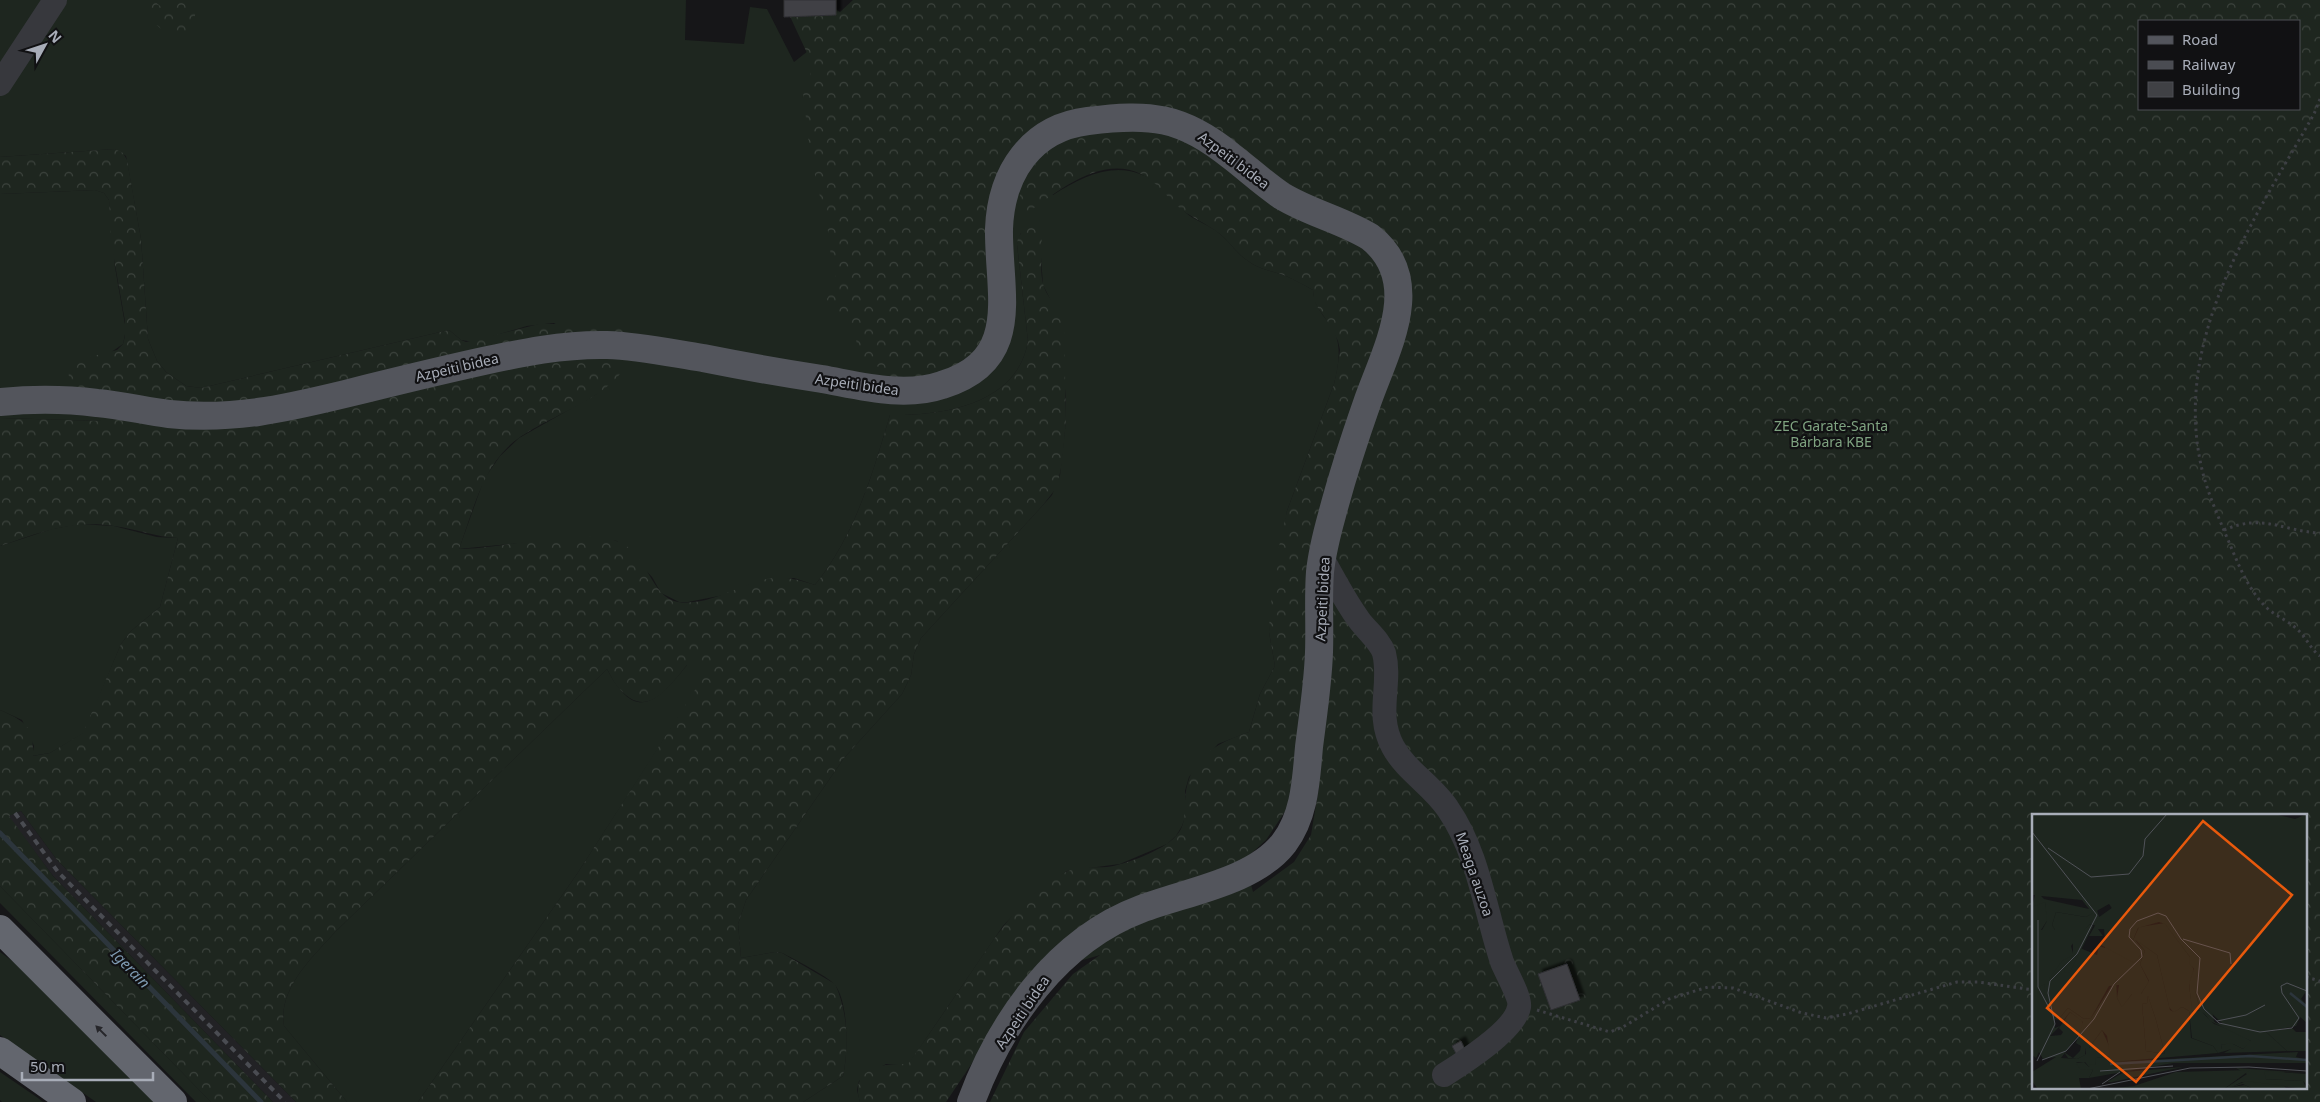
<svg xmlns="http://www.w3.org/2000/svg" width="2320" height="1102" font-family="'Noto Sans',sans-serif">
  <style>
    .built { fill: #222225 }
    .grass { fill: #1e261f }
    .forest { fill: url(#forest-crowns); fill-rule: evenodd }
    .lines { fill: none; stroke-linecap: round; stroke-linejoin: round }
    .stream { stroke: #2c353c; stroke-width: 5 }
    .building { fill: #404145; stroke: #303034; filter: url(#shadow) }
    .path { stroke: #3d3f44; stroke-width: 3; stroke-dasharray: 2.5 4; stroke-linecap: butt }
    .minor { stroke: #37383d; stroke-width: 24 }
    .major { stroke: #53555c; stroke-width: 28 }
    .highway { stroke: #63666e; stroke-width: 28 }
    .rail { stroke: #4a4c52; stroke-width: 4; stroke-dasharray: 6 5; stroke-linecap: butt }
    .oneway { fill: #26262a }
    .labels { text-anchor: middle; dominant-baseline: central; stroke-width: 4.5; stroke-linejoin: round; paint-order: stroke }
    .street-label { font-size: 14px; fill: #a8adb8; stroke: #111113 }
    .park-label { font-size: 14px; fill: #7fa381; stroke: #111113 }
    .water-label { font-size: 15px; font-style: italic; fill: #7f9bb3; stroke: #111113 }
    .inset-river { fill: none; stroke: #2c353c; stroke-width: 2.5 }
    .inset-road { fill: none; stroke: #505258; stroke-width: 1 }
    .view { fill: #e8590c; fill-opacity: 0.15; stroke: #e8590c; stroke-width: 2.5 }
    .inset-edge { fill: none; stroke: #a8adb8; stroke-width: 2.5 }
  </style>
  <defs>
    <pattern id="forest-crowns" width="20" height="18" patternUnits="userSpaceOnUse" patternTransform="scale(1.25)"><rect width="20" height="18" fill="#1e261f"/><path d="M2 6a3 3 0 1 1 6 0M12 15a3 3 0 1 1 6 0" fill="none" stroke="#3c433d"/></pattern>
    <filter id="shadow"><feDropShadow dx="4.5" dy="-4.5" stdDeviation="1" flood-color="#0009"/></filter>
  </defs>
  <rect width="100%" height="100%" fill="#161618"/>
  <!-- built -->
  <polygon class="built" points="21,811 57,860 296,1102 273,1102 53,876 8,816"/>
  <!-- grass -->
  <g class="grass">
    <path d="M0 0H686L685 40 744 44 750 7 767 9 794 62 873 0 1044 152 1023 185 1053 195C1087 173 1126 156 1161 187 1169 195 1176 204 1185 212 1195 221 1210 225 1220 234 1229 241 1235 251 1244 258 1259 270 1270 270 1286 276 1296 280 1304 285 1313 290 1314 305 1321 313 1330 324 1343 343 1339 364 1334 384L1287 511 1269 632 1275 666 1260 694 1249 732 1218 744 1189 777 1185 791V817L1182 826 1176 836 1167 844 1120 864 1067 871 1035 893 1003 926 908 1065 886 1064 859 1081 857 1090 860 1102H803L843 1076C848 1055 849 1003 835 985 829 977 792 958 782 953L775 952 741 958 738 924 746 900 844 758 902 694 911 675 914 654 921 638 1043 505 1052 495 1060 475 1066 420V396L1052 303 1043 285 1041 258 1021 233 1017 244 1028 341C1018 404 944 416 890 415 872 476 855 535 815 585L794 578 751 584 724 595 688 602H679L661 593 652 577 617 541 583 537 459 549 484 479 500 456 519 438 595 395 621 372 554 323 527 326 473 342 461 340 449 330 201 388 186 386 166 372 157 361 148 339 141 239 126 156 115 149 0 157Z"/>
    <polygon points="95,190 104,193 109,200 115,267 126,330 123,344 110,353 101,355 85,406 102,421 0,418 0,194"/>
    <polygon points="79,524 114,526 157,537 178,538 160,607 131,631 121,644 84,733 50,753 32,756 34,746 22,720 0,710 0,546 52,529"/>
    <path d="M687 665H712L577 874 418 1102H347L284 1026C278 988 312 958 335 932L607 669C636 725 658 701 687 665Z"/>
    <polygon points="0,886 211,1102 196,1102 0,903"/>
    <polygon points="0,952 15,963 154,1102 96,1102 0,1035"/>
    <polygon points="0,1072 38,1098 43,1102 2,1102 0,1100"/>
  </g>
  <!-- forest -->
  <g class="forest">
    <path d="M145 0H153L166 11 168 0H195C200 30 177 49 154 22 149 17 145 13 143 6Z"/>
    <path d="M853 0H2320V1102H990L1024 1032 1073 974 1100 955 1031 975 946 1102H860C849 1068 883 1063 908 1064 928 1036 947 1008 966 980 993 941 1021 893 1066 872 1078 866 1094 868 1107 867 1125 865 1163 850 1175 837 1186 826 1184 815 1185 801 1187 760 1213 744 1249 732L1260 694 1275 666 1269 632 1270 612 1276 560 1287 511 1334 384 1337 370 1340 350 1338 341 1330 325 1318 308 1314 300 1313 290C1304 285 1295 280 1286 276 1270 270 1259 270 1244 258 1235 251 1229 241 1220 234 1206 223 1189 217 1175 204 1164 193 1156 182 1141 174 1100 154 1056 193 1024 215 1011 193 1031 169 1044 152L1017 159 979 365 884 389 879 367 859 360C858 346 856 330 844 321 821 304 822 306 837 281L831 259 829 236 810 153 802 84 805 80 810 82 814 96 807 53 788 12 830 5 840 12ZM2139 21H2299V109H2139ZM1319 787 1311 835 1294 862 1253 892 1244 860 1266 840 1292 801ZM2034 816H2306V1088H2034Z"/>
    <path d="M115 149 123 153 127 160 141 239 148 339 157 361 166 372 186 386 201 388 449 330 461 340 466 342 539 324H586L637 328C634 339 633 351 628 361 610 402 539 417 508 447 481 473 472 514 459 549 500 549 584 527 619 542 648 554 651 598 678 602 708 606 735 587 762 580 781 575 797 579 815 585 855 535 872 476 890 415 944 416 1018 404 1028 341L1017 244 1018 238 1024 229 1034 227 1041 232C1044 250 1038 269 1044 287 1050 304 1063 307 1064 327L1066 420 1062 463 1057 487 1043 505 921 638 914 654 911 675 902 694 844 758 746 900 738 924 741 958 775 952 782 953 835 984C848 1012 849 1047 843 1076L803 1102H418L577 874 711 665H687C667 689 646 722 617 686 613 681 610 674 607 669L335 932C312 958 278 988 284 1026L347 1102H296L57 860 21 811 9 816 53 876 273 1102H211L0 886V710C26 722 34 726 33 756L50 753 83 733 121 644 131 631 160 607 178 538C156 537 136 529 114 526 74 519 37 533 0 546V418L101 421C87 405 66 394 69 369L78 360 117 350 123 344 125 336V321L111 242 109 200 104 193 95 190 0 194V157Z"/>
  </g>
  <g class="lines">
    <!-- stream -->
    <polyline class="stream" points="0,833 261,1102"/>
  </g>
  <!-- building -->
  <g class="building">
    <polygon points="784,0 836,0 836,15 784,17"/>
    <polygon points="1567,964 1580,1000 1551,1010 1538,974"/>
    <polygon points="1461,1041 1466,1052 1458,1057 1452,1046"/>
  </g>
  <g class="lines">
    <!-- path -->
    <g class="path">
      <path d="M2320 99 2314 114C2254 220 2173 336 2201 465 2206 489 2216 511 2225 533 2237 560 2246 588 2267 608 2277 617 2289 621 2298 630 2307 638 2310 649 2320 656"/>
      <path d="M2224 530C2263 513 2282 531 2320 533"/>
      <polyline points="2306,977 2320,981"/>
      <polyline points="1537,1010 1610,1032 1623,1027 1669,999 1708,987 1733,988 1802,1013 1826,1018 1847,1014 1957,982 1978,982 2034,990"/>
    </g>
    <!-- minor -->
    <g class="minor">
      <polyline points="0,84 55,0"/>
      <path d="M1322 558C1334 579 1345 601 1359 620 1367 631 1380 641 1384 653 1392 684 1375 714 1393 747 1406 771 1433 786 1448 809 1479 854 1485 911 1502 962 1506 972 1521 998 1519 1007 1515 1030 1463 1063 1444 1075"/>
    </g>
    <!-- major -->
    <path class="major" d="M0 402C32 399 65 399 97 403 121 405 145 411 169 414 198 417 228 416 258 412 287 408 316 401 345 394 389 383 434 372 479 362 521 353 563 344 607 345 639 346 671 353 703 358 743 366 782 373 822 379 861 386 904 398 942 385 1024 360 998 293 999 229 1001 173 1031 128 1088 121 1149 113 1182 116 1231 156 1248 169 1264 184 1282 196 1310 213 1342 220 1370 237 1426 281 1385 351 1367 403 1354 440 1342 477 1332 515 1327 533 1322 553 1320 572 1318 598 1320 625 1319 652 1318 683 1313 715 1309 747 1306 780 1305 815 1284 843 1254 882 1185 892 1141 909 1058 940 1001 1021 971 1102"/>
    <!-- highway -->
    <g class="highway">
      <polyline points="0,929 173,1102"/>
      <polyline points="0,1051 72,1102"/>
    </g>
    <!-- rail -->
    <polyline class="rail" points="15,813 58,872 285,1102"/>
  </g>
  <!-- one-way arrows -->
  <defs><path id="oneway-solid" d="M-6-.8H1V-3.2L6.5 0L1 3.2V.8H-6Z" transform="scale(1.25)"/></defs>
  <use class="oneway" href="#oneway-solid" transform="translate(101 1031) rotate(-135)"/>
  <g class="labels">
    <!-- street labels -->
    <g class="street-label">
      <text transform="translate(1234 160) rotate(37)">Azpeiti bidea</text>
      <text transform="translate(457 367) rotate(-13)">Azpeiti bidea</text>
      <text transform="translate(857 384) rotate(8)">Azpeiti bidea</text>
      <text transform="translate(1322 599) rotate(-87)">Azpeiti bidea</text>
      <text transform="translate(1475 874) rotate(71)">Meaga auzoa</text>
      <text transform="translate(1022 1012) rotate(-56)">Azpeiti bidea</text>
    </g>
    <!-- park labels -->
    <g class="park-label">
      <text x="1831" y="425">ZEC Garate-Santa<tspan x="1831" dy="16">Bárbara KBE</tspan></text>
    </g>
    <!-- water labels -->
    <g class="water-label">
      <text transform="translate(131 968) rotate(46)">Igerain</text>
    </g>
  </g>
  <!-- overview -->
  <g transform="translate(2032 814)">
    <rect width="275" height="275" fill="#161618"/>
    <path d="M6 88H13L15 99V107L9 116H23L20 111 24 98 54 103 65 96 67 103 80 94 78 92 102 106 101 126 107 113 133 109 158 143 162 157 157 171 161 199 168 196 163 176 168 152 166 110 182 208 170 198 182 210 206 218 220 228 211 235 201 230 189 231 190 235H200L186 239 181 232 160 224 157 197 150 193 142 199 137 193 125 141 103 126 113 137 108 150 117 168 109 180H100L90 194 85 184 87 171 77 172 59 204 52 205 36 194 26 206 23 205V214L28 212 18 222 29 221 31 218 27 214 38 198 50 206 52 214 29 244 45 245 54 240 53 234H57L70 216 79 236 78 242 65 244 63 252 57 253 53 248H44L61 256 57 264H47L49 275 5 274 0 267V258L24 243 11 245 7 238 4 244 0 241V93ZM58 110 74 115 73 134 67 132 65 141 48 134 42 143 39 132ZM116 181 124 206 133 240 114 237 110 190 115 189ZM260 214 264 218H275V237H255L234 218ZM151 253 80 268H75L92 258ZM204 254 275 259 254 258 234 265 271 267 275 275 210 268 200 273 213 271 221 275H192L215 260Z" fill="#1e261f" fill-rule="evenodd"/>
    <path d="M0 0H242L263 5 275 0V176L269 185 275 191V209L268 203 264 212 234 218 255 237 192 239 199 235H190L189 231 199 229 211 235 219 227 178 207 171 197 184 209 191 210 174 194 163 176 168 196 160 197 157 169 162 155 157 149 158 143 133 110 127 108 106 114 101 126 96 118 110 139 102 149 69 131 73 127 72 115H66L71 122H57L68 103 80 94 77 90 54 103 24 98 20 111 23 116H10L15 107 13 88 0 93 3 81H0ZM9 82 50 86 57 95 12 85ZM58 110 61 112 38 158 33 159 32 151 18 165 16 184 12 179 13 170 9 172 8 181 4 165H17L30 147 41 141V127ZM104 126 125 141 138 196 142 198 150 193 157 197 159 224 181 232 186 239 81 248 266 238 264 243 275 246V249H141L57 264 61 256 48 255 44 249 52 248 57 253 58 250 63 251 64 244 78 242 75 222 70 216 57 234H53V241L45 245 36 244 32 238 41 244 48 237 49 232 44 229 51 208 38 198 30 208 26 206 36 194 52 205 59 204 84 165 85 184 90 193 100 180H109L117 167 108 150 113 137ZM116 182 124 206 133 240 114 237 110 190 115 189ZM218 256 192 275H75L102 272 144 258ZM232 257 275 260V271L271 267 234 265ZM214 267 252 272 255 275H221L211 270 197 274Z" fill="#1e261f" fill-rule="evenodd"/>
    <path class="inset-river" d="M258 179 275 193M78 250 218 242 275 246"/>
    <path class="inset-road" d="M0 18 65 101 45 140 18 167 16 179 23 210 5 247M16 34 59 63 97 60 111 42 113 25 135 0M6 106V173L22 203M151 125 198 139 199 150M185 207 214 201 233 191M10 246 34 237 62 205 82 170 110 143 109 136 97 123 98 115 105 107 126 99 134 102 149 125 168 144 165 179 172 195 187 209 228 218 260 214 267 204 250 179 249 172 255 169 275 177M68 257 141 252M70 270 88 258M55 275 158 254 217 253 275 257"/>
    <path class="view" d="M171 7 260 81 104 268 15 194Z"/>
    <rect width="275" height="275" class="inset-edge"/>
  </g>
  <!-- legend -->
  <rect x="2138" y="20" width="162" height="90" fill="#111113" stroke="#4d4f55"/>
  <rect x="2148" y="36" width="25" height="8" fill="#53555c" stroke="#4d4f55"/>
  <text x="2182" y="45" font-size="15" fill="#a8adb8">Road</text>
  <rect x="2148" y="61" width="25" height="8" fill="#4a4c52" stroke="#4d4f55"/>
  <text x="2182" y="70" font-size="15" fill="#a8adb8">Railway</text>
  <rect x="2148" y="82" width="25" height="15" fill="#404145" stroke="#4d4f55"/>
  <text x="2182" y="95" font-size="15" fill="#a8adb8">Building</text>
  <!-- north arrow -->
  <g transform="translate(45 45) rotate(50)" stroke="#111113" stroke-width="4" paint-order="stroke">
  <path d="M0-4L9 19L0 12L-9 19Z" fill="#a8adb8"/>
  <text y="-8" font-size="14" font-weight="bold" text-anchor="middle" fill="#a8adb8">N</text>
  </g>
  <!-- scale -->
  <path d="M22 1072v8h131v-8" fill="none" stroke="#a8adb8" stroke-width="2.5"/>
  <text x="30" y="1072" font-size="15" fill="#a8adb8" stroke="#111113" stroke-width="4" paint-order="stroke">50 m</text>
</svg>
